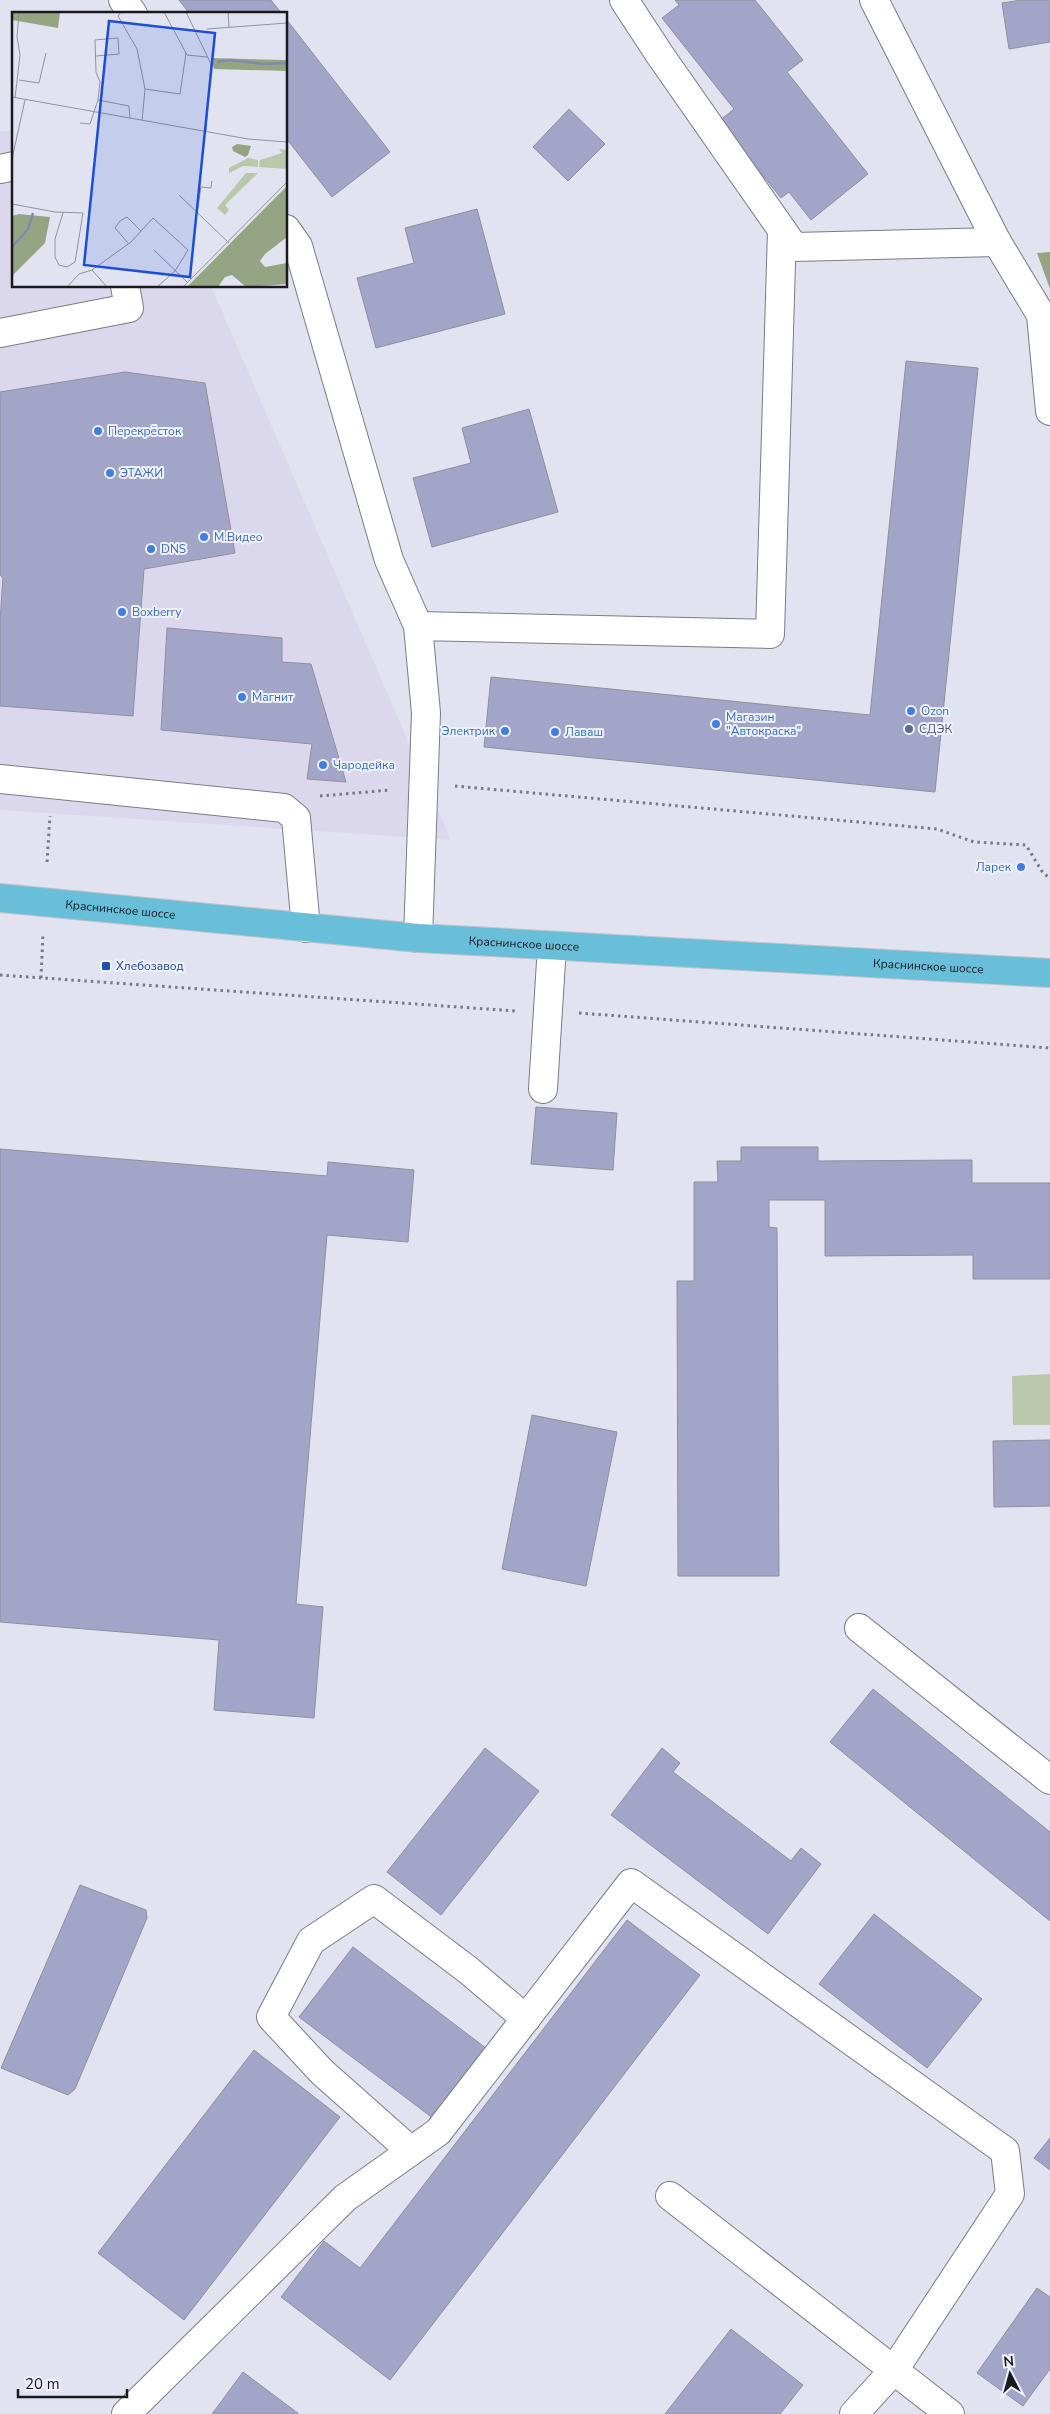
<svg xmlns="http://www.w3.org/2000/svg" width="1050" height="2414" font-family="'Nunito Sans',sans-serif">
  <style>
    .commercial { fill: #dbd7ed }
    .green { fill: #b9c7ab }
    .forest { fill: #95a584 }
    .building { fill: #a2a5c8; stroke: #8f909b }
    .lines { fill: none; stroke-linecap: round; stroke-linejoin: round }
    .minor-casing { stroke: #7b7c87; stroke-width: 30 }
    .major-casing { stroke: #c3c3c4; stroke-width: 30 }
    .path { stroke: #787982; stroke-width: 3; stroke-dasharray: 2.5 4; stroke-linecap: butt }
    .minor { stroke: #fff; stroke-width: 28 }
    .major { stroke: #69bfd9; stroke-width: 28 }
    .shop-dot { fill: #3f7fe0; stroke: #eff1fd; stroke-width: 2 }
    .service-dot { fill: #5c6f8a; stroke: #eff1fd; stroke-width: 2 }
    .transit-dot { fill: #1a4fb4; stroke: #eff1fd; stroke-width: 2 }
    .labels { text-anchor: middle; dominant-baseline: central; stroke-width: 4; stroke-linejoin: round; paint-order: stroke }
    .shop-label { font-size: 12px; fill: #366cbe; stroke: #eff1fd; text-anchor: start }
    .service-label { font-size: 12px; fill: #4e5e75; stroke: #eff1fd; text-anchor: start }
    .street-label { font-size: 12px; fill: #19191e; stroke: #eff1fd }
    .transit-label { font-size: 12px; fill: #164399; stroke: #eff1fd; text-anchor: start }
    .inset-river { fill: none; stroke: #7c8dac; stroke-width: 2.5 }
    .inset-road { fill: none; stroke: #92929c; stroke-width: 1 }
    .view { fill: #1d4ed8; fill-opacity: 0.15; stroke: #1d4ed8; stroke-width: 2.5 }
    .inset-edge { fill: none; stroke: #19191e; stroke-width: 2.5 }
  </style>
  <rect width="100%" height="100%" fill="#e2e3f0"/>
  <!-- commercial -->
  <polygon class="commercial" points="0,131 14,131 14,286 211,286 451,840 0,810"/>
  <!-- green -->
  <polygon class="green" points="1050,1374 1050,1425 1013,1425 1012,1376"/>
  <!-- forest -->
  <polygon class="forest" points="1050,252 1050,289 1037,253"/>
  <!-- building -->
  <g class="building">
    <polygon points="179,0 271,0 282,14 190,14"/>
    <polygon points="675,0 755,0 803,60 787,72 868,174 811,220 789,192 781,198 719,121 734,109 662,18 679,5"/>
    <polygon points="1022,0 1050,0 1050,42 1009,49 1002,3"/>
    <polygon points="286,19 390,152 332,197 286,138"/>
    <polygon points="569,109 605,144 568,181 533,147"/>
    <polygon points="477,209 505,314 376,348 357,278 414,263 405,228"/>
    <polygon points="906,361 978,368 935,792 484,747 491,677 870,715"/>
    <polygon points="125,372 205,383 235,553 144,569 133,716 0,706 0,620 3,578 0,575 0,392"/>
    <polygon points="529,409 558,512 432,547 413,478 471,463 462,428"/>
    <polygon points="167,628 282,638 282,662 311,664 346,782 307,779 312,744 161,730"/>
    <polygon points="536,1107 617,1113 613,1170 531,1164"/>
    <polygon points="741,1147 818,1147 818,1161 972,1160 972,1183 1050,1183 1050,1279 973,1279 973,1255 825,1256 825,1200 769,1200 769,1227 777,1228 779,1576 678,1576 677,1281 694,1281 694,1182 718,1182 717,1161 741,1161"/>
    <polygon points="0,1149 327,1176 328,1162 414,1170 408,1242 327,1235 296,1604 323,1607 314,1718 214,1710 219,1640 0,1622"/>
    <polygon points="532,1415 617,1432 586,1586 502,1569"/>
    <polygon points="1050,1440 1050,1506 994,1507 993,1441"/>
    <polygon points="873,1689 1050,1832 1050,1921 830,1742"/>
    <polygon points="485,1748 539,1791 441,1915 387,1872"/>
    <polygon points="662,1748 680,1763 673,1772 791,1861 801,1848 821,1864 768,1934 611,1815"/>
    <polygon points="80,1885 146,1910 147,1918 75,2089 68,2095 1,2068"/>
    <polygon points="874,1914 982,1999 927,2068 819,1984"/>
    <polygon points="627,1920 700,1975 390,2380 281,2297 324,2241 360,2268"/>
    <polygon points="353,1947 491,2052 438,2122 299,2017"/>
    <polygon points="254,2050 340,2117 184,2320 98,2253"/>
    <polygon points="1050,2138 1050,2170 1034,2158"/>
    <polygon points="1037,2288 1050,2297 1050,2369 1023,2406 977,2373"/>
    <polygon points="731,2329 803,2385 780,2414 665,2414"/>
    <polygon points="243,2372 299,2414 212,2414"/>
  </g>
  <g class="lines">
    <!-- minor casing -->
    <g class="minor-casing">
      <g id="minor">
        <polyline points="123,0 133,14"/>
        <polyline points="624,0 660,55 794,247 997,242"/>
        <polyline points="874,0 997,242 1041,315 1050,411"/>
        <polyline points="0,169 14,166"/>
        <polyline points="286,229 298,246 389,560 418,626"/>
        <polyline points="0,333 129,308 125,286"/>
        <polyline points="0,779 284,808 296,818 306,928"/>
        <polyline points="418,938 426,713 418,626 770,634 782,230"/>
        <polyline points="543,1089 552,946"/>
        <polyline points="859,1628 1050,1780"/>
        <polyline points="411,2151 322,2072 271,2017 311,1941 374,1899 468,1970 526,2019"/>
        <polyline points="670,2196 950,2414"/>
        <polyline points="126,2414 345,2198 438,2132 631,1883 1005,2151 1010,2194 894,2370 854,2414"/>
      </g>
    </g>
    <!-- major casing -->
    <g class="major-casing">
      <g id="major">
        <path id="s1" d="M0 898 418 938 1050 973"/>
      </g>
    </g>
    <!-- path -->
    <g class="path">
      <polyline points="455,786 937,829 974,842 1026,845 1043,873 1050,878"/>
      <polyline points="320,796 391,790"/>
      <polyline points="47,862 50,816"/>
      <polyline points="0,975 516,1011"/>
      <polyline points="41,978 43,934"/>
      <polyline points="579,1013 1050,1048"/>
    </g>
    <!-- minor -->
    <use href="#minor" class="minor"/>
    <!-- major -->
    <use href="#major" class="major"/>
  </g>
  <!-- markers -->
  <g class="shop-dot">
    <circle cx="98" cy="431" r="5"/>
    <circle cx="110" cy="473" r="5"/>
    <circle cx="204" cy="537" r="5"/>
    <circle cx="151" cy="549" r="5"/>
    <circle cx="122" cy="612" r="5"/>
    <circle cx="242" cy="697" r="5"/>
    <circle cx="911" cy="711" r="5"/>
    <circle cx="716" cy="724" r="5"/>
    <circle cx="505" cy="731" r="5"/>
    <circle cx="555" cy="732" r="5"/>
    <circle cx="323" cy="765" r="5"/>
    <circle cx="1021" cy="867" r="5"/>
  </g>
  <circle class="service-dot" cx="909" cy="729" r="5"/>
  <rect class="transit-dot" x="101" y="961" width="10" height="10" rx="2.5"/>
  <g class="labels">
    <!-- shop labels -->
    <g class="shop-label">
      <text x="108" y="431">Перекрёсток</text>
      <text x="120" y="473">ЭТАЖИ</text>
      <text x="214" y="537">М.Видео</text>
      <text x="161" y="549">DNS</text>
      <text x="132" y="612">Boxberry</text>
      <text x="252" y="697">Магнит</text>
      <text x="921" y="711">Ozon</text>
      <text x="726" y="717">Магазин<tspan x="726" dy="14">"Автокраска"</tspan></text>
      <text x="495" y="731" text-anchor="end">Электрик</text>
      <text x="565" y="732">Лаваш</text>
      <text x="333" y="765">Чародейка</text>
      <text x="1011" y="867" text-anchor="end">Ларек</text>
    </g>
    <!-- service labels -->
    <g class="service-label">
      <text x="919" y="729">СДЭК</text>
    </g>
    <!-- street labels -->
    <g class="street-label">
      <text stroke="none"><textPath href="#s1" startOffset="121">Краснинское шоссе</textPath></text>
      <text stroke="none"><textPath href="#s1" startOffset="526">Краснинское шоссе</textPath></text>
      <text stroke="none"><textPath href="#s1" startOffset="931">Краснинское шоссе</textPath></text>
    </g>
    <!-- transit labels -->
    <g class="transit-label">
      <text x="116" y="966">Хлебозавод</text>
    </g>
  </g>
  <!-- overview -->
  <g transform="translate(12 12)">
    <rect width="275" height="275" fill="#e2e3f0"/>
    <path d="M267 137 275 138V157L247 155 248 148 270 141ZM236 146 246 148V155L231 154 217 161V156ZM234 161H246L213 193 217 198 213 203 205 196Z" fill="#b9c7ab"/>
    <path d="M0 0H48L46 16 0 8ZM199 46 275 48V59L202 57ZM225 132 239 134 236 143 233 145 221 139 220 135ZM275 174V225L253 242 248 249 253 255 275 251V272L234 275 220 263 213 265 206 275H175ZM7 202 38 205 33 231 0 264V204Z" fill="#95a584"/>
    <path class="inset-river" d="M205 50 218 48 250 52 275 51M0 235 16 217 21 201"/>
    <path class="inset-road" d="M109 0 106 4 125 37 133 77M152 0 175 43 195 45M174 0 199 52 194 119M216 0 217 15M195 17 275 11M84 44 107 42 106 26 83 28 84 60 88 70 86 88M7 68 27 71 34 41M0 85 236 127 275 130M3 86 8 43 5 25 7 0M130 109 133 77 168 82 174 41M68 111 78 112 86 88 117 94 118 107M0 147 13 88M167 183 217 231M0 192 43 200 71 201 63 250 55 255 47 253 43 245V227L51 201M185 201 189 175 199 176 200 169M116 231 103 216 108 209 115 205 129 219M142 238 176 271M80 258 95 275M55 275 67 262 80 258 119 230 141 206 176 238 163 259 145 275M171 275 275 170"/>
    <path class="view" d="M97 9 203 21 178 265 72 253Z"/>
    <rect width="275" height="275" class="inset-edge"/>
  </g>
  <!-- north arrow -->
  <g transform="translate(1010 2374) rotate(354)" stroke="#eff1fd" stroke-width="4" paint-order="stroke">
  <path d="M0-4L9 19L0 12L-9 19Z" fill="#19191e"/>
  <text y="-8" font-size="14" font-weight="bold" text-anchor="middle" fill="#19191e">N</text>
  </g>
  <!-- scale -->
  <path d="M18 2389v8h109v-8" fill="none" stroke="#19191e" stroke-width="2.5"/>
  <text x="25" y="2389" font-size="15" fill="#19191e" stroke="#eff1fd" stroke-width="4" paint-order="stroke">20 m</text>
</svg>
